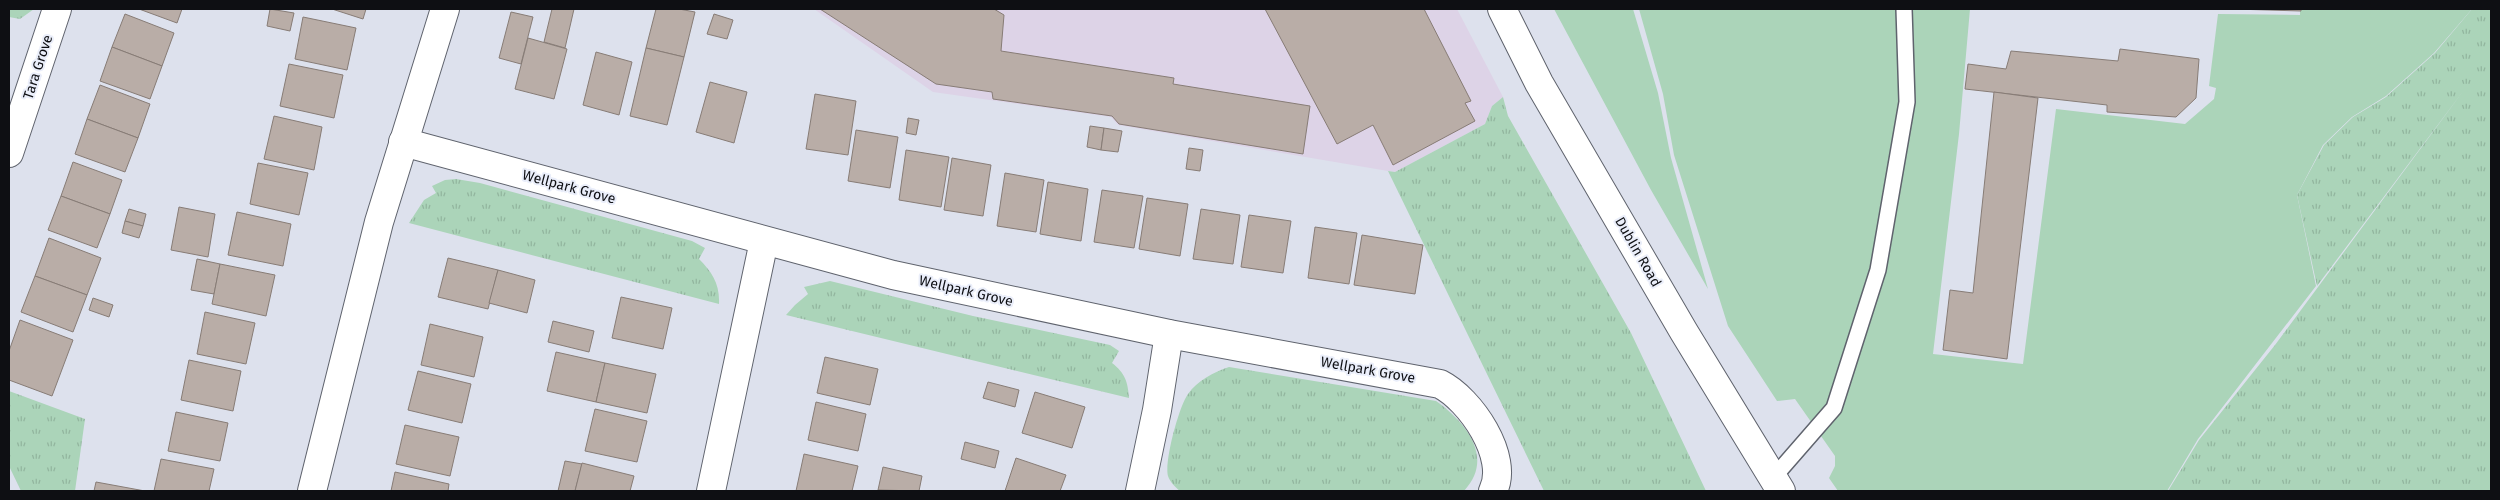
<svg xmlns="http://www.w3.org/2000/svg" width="2500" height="500" font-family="'Fira Sans',sans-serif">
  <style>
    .commercial { fill: #ddd3e7 }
    .grass { fill: url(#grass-tufts) }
    .green { fill: #abd4b9 }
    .building { fill: #b9ada7; stroke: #877c76 }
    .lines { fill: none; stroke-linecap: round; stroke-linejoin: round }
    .lane-casing { stroke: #5f636d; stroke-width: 18 }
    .street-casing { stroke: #5f636d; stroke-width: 30 }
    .secondary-casing { stroke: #5f636d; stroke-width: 30 }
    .lane { stroke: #fff; stroke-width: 15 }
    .street { stroke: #fff; stroke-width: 28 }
    .secondary { stroke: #fff; stroke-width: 28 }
    .labels { text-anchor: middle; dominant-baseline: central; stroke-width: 4; stroke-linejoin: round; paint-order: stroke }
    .street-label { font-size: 14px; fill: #0e0f13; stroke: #eaeefa }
  </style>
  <defs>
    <pattern id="grass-tufts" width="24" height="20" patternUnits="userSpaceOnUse" patternTransform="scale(1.25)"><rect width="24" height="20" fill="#abd4b9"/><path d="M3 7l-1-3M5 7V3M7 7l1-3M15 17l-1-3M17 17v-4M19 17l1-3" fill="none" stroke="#92b59e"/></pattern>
  </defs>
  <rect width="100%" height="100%" fill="#dde1ed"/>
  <!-- commercial -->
  <polygon class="commercial" points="814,9 1457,9 1503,97 1492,106 1485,124 1395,172 1388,171 1118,125 1111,117 933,92"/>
  <!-- grass -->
  <g class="grass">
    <polygon points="9,9 34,9 20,19 9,17"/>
    <polygon points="2472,9 2491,9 2491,491 2168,491 2199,440 2275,345 2464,90 2317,286 2297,195 2324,145 2353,117 2386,97 2435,53"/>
    <polygon points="1503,97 1508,116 1631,333 1706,491 1544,491 1388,171 1395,172 1485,124 1492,106"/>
    <path d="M456 179 480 183 692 241 705 248 699 259C712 272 720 284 719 304L409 223 424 200 436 193 432 186 445 180Z"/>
    <path d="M830 281 973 316 1110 345 1119 351 1112 363C1125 373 1128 382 1129 398L786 315 795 305 808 294 804 287Z"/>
    <path d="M1229 367 1436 401C1466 422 1495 458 1464 491H1180C1175 487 1170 482 1168 476 1164 462 1179 406 1188 394 1197 381 1214 372 1229 367Z"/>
    <polygon points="9,391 85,419 75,491 21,491 9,466"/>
  </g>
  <!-- green -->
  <g class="green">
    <polygon points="1554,9 1633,9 1658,93 1671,158 1708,289 1651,190"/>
    <polygon points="1639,9 1970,9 1959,134 1933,354 2023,364 2056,109 2185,124 2214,99 2216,88 2209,86 2218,14 2300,15 2300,9 2472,9 2434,53 2386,96 2352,117 2323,145 2297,195 2316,286 2198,439 2167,491 1838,491 1829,478 1835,466 1835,456 1795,399 1777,401 1728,326 1674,155 1663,94"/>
  </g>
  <!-- building -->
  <g class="building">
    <polygon points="139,9 182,9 177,23"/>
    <polygon points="270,9 294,13 290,31 267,26"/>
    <polygon points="332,9 366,9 363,19"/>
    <polygon points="552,9 574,9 565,48 544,42"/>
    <polygon points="656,9 679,9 695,12 684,57 646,48"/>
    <polygon points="820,9 994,9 1004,15 1001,51 1174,78 1173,84 1310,106 1303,154 1119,124 1112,116 993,99 992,92 936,84"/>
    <polygon points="1265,9 1424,9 1471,101 1465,103 1475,121 1393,165 1373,125 1337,144"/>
    <polygon points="2234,9 2301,9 2301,11"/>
    <polygon points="511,12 533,17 521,64 499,58"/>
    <polygon points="125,14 174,33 162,66 112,47"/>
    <polygon points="714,14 733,20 727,39 707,34"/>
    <polygon points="303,17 356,28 347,70 295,59"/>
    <polygon points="528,38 567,49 554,99 515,89"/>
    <polygon points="112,47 162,66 150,99 100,81"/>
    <polygon points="646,48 684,57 667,125 630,116"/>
    <polygon points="2120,49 2199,59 2196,98 2176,117 2107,112 2107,105 1965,89 1968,64 2006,69 2011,51 2118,61"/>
    <polygon points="596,52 632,62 619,115 583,105"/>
    <polygon points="289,64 343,75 334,118 280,106"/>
    <polygon points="710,82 747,92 734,143 696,132"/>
    <polygon points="100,85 150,104 138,138 87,119"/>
    <polygon points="1994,92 2038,98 2007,359 1943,350 1950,290 1973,293"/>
    <polygon points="815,94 856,101 848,155 806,149"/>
    <polygon points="274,116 322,127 314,170 264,159"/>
    <polygon points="908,118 919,120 916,135 906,133"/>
    <polygon points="87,119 138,138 125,172 75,154"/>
    <polygon points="1090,126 1104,128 1101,150 1087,147"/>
    <polygon points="1104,128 1122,131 1118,152 1101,150"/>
    <polygon points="856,130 898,137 890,188 848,181"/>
    <polygon points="1189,148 1203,150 1200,171 1186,169"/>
    <polygon points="906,150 949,157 941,207 899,200"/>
    <polygon points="952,158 991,165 983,216 944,210"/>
    <polygon points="73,162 122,180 110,214 61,196"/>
    <polygon points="258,163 308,173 299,215 250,204"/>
    <polygon points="1005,173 1044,180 1036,232 997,226"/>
    <polygon points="1048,182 1088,189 1081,241 1040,234"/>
    <polygon points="1102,190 1143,196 1134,248 1094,242"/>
    <polygon points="61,196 110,214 97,248 48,230"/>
    <polygon points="1147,198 1188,204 1180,256 1139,249"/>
    <polygon points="179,207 215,214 208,257 171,250"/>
    <polygon points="129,209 146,214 143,226 125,221"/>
    <polygon points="1201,209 1240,215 1233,264 1193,259"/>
    <polygon points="237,212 291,224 283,266 228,255"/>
    <polygon points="1249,215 1291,221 1283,273 1241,267"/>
    <polygon points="125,221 143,226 139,238 122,233"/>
    <polygon points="1315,227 1357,233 1349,284 1308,278"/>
    <polygon points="1362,235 1423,245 1415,294 1354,285"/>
    <polygon points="49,238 101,258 87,295 35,276"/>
    <polygon points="448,258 498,270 488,309 438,297"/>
    <polygon points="197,259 220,264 214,294 191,290"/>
    <polygon points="220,264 275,275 266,316 212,304"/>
    <polygon points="498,270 535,280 527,313 489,303"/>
    <polygon points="35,276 87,295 73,332 21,312"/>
    <polygon points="621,297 672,308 663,349 612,338"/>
    <polygon points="93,298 113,305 109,317 89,310"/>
    <polygon points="205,312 255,323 246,364 197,354"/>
    <polygon points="20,320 73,340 52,396 9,380 9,351"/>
    <polygon points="553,321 594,331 589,352 548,342"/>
    <polygon points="430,324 483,337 474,377 421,365"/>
    <polygon points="556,352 605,363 596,402 547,391"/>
    <polygon points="825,357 878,369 870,405 817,393"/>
    <polygon points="189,360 241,371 233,411 181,400"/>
    <polygon points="605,363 656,374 647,413 596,402"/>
    <polygon points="418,371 471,384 462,423 408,410"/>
    <polygon points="988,382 1019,390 1015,407 983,398"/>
    <polygon points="1035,392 1085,407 1072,448 1022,433"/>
    <polygon points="816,402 866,414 858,451 808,440"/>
    <polygon points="595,409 647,421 637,462 585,451"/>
    <polygon points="176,412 228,423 220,461 168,451"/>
    <polygon points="405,425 459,437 450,476 396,464"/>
    <polygon points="965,442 999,451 995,468 961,459"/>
    <polygon points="804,454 858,466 852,491 796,491"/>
    <polygon points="1016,458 1066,475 1060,491 1005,491"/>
    <polygon points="161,459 214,469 209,491 154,491"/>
    <polygon points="565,461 582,464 575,491 558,491"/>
    <polygon points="582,463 634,476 630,491 575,491"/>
    <polygon points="883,467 922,476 919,491 878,490"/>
    <polygon points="395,472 449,484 448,491 391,491"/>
    <polygon points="96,482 145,491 94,491"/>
  </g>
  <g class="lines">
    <!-- lane casing -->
    <g class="lane-casing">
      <polyline id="lane" points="1773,478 1834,408 1878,270 1907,102 1904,9"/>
    </g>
    <!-- street casing -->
    <g class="street-casing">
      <g id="street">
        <path d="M403 142 893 275 1169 334 1440 384C1470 399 1510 457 1493 491"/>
        <polyline points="9,153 57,9"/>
        <polyline points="312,491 379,222 445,9"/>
        <polyline points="711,491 764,241"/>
        <polyline points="1140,491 1157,410 1169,334"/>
      </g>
    </g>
    <!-- secondary casing -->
    <g class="secondary-casing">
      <polyline id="secondary" points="1502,9 1539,83 1684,332 1781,491"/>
    </g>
    <!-- lane -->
    <use href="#lane" class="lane"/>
    <!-- street -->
    <use href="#street" class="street"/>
    <!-- secondary -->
    <use href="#secondary" class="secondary"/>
  </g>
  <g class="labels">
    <!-- street labels -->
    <g class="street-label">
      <text transform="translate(38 67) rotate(-72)">Tara Grove</text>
      <text transform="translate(569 187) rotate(15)">Wellpark Grove</text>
      <text transform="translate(1638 252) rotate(60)">Dublin Road</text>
      <text transform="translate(966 291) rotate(13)">Wellpark Grove</text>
      <text transform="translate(1368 370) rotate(10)">Wellpark Grove</text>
    </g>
  </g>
  <!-- border -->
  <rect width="2500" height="500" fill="none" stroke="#0e0f13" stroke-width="20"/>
</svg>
